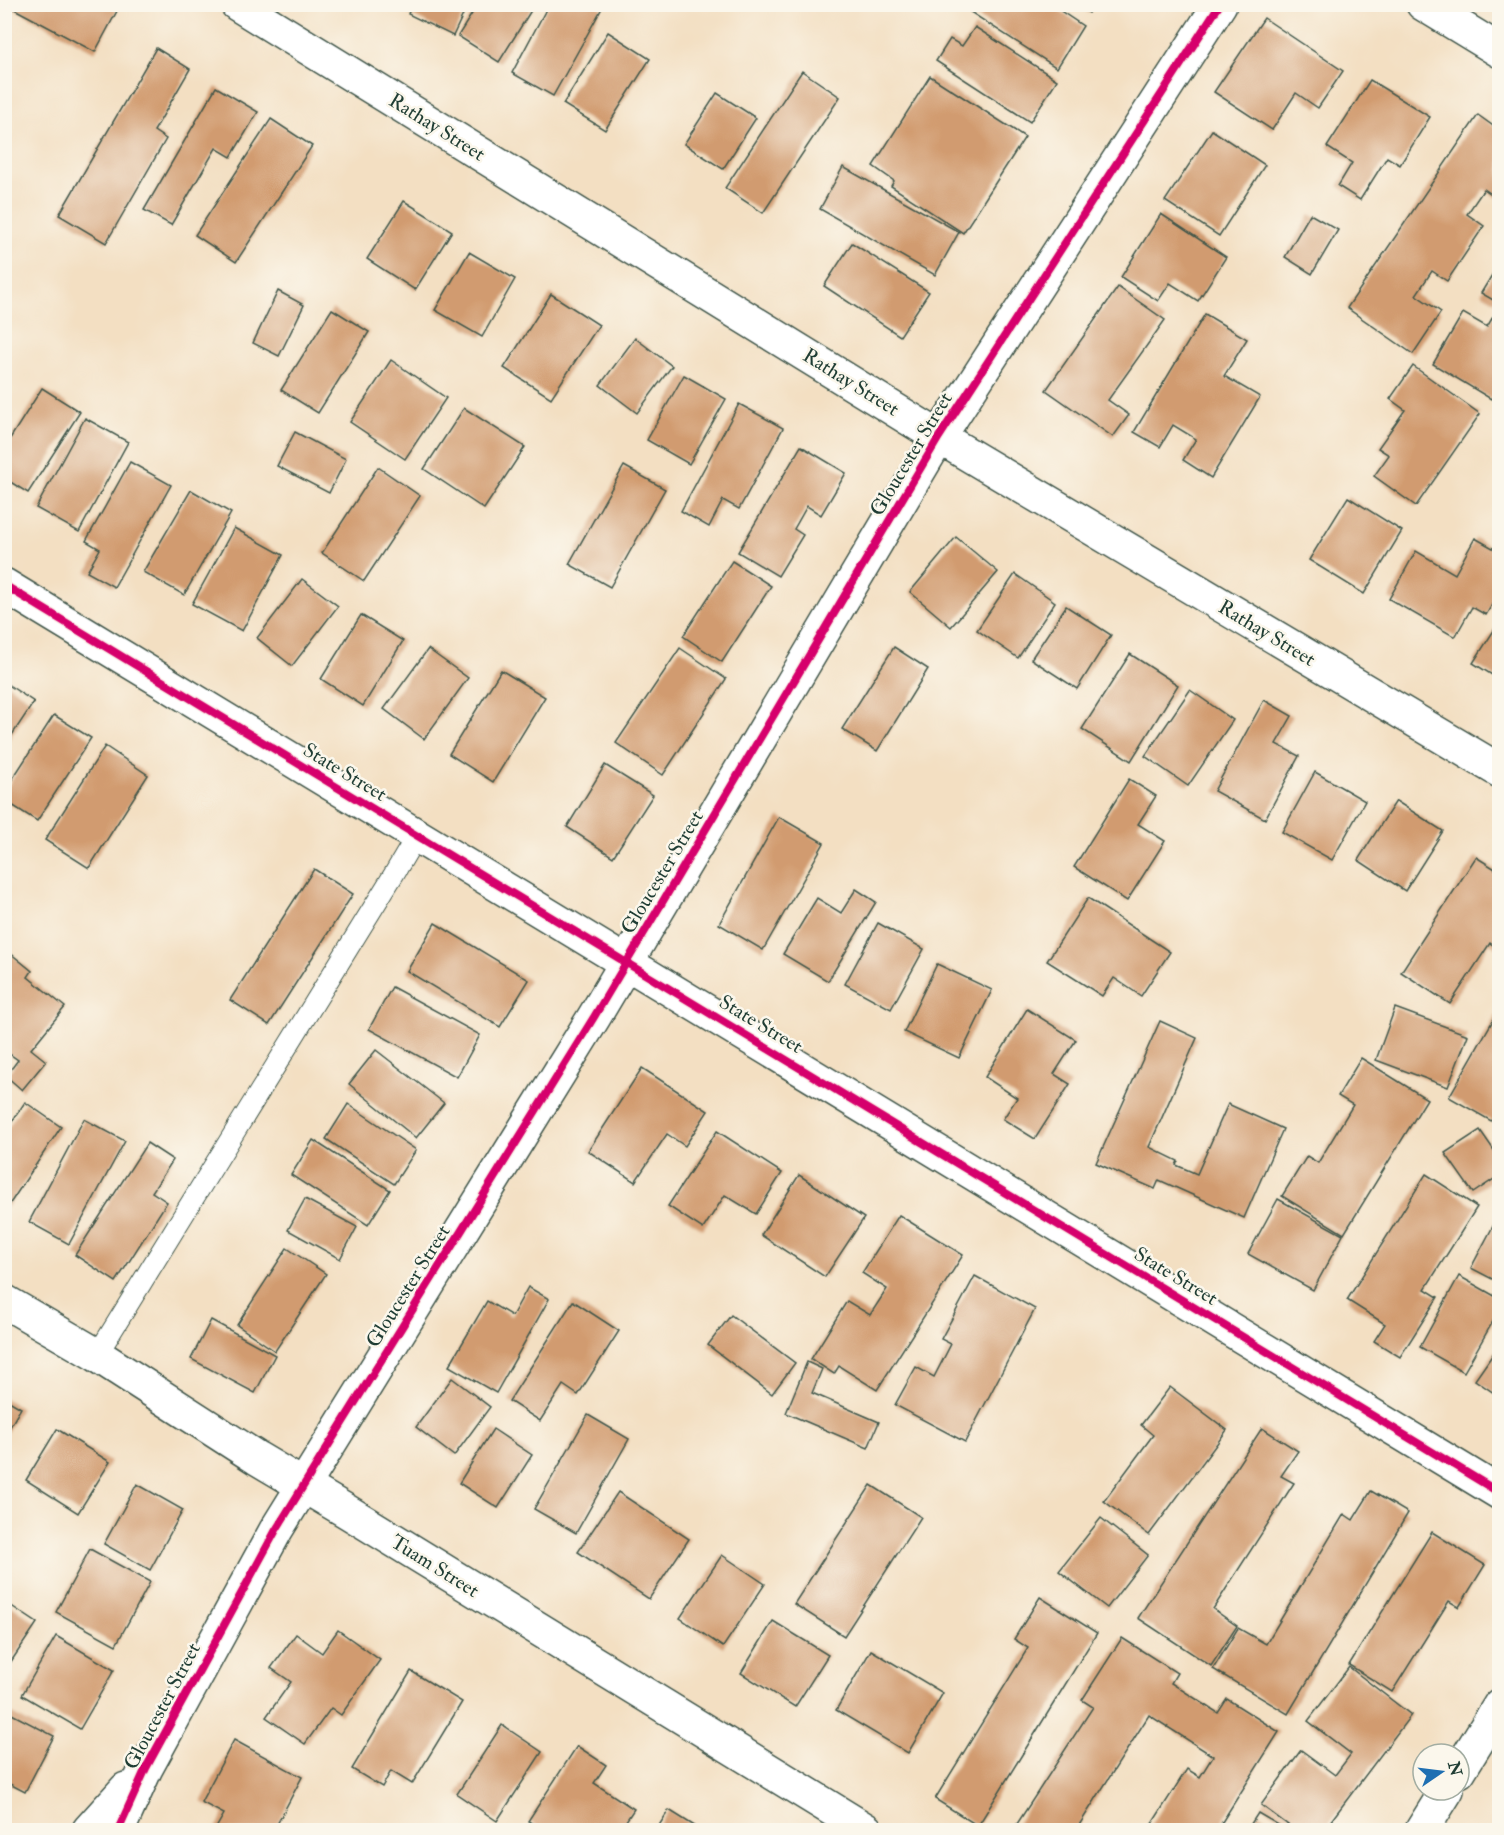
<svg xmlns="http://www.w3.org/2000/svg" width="1504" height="1835" font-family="'IM FELL Double Pica',serif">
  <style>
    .building { fill: #d19b70 }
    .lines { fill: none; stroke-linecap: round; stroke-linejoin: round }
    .lane-casing { stroke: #3f5549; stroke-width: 22 }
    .street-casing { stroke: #3f5549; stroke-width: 36 }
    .lane { stroke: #fff; stroke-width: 20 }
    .street { stroke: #fff; stroke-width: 33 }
    .cycleway-casing { stroke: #fbf7ec; stroke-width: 11 }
    .cycleway { stroke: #d6006c; stroke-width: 8 }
    .labels { text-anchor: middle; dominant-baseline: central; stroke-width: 5; stroke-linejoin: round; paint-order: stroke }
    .street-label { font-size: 20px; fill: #1f3d34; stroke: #fbf7ec }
  </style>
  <rect width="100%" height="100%" fill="#fbf7ec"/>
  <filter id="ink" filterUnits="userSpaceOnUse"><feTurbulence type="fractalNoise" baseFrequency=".0167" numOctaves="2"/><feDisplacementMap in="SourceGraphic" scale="12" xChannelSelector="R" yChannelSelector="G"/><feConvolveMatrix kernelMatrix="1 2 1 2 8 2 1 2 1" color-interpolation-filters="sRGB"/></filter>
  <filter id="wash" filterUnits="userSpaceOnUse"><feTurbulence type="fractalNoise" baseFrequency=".008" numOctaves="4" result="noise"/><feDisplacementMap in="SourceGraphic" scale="24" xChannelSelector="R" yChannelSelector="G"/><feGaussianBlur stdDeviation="1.35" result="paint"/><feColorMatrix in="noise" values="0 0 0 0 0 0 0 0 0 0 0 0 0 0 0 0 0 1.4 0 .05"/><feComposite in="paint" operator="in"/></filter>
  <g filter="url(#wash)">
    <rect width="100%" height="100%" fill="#f3dfc2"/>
    <g id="blocks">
      <!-- building -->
      <g class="building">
        <polygon points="5,4 105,4 117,11 95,52"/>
        <polygon points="412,4 468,4 453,36 408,14"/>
        <polygon points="478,4 535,4 499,62 458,36"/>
        <polygon points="549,4 596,4 602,8 553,96 512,73"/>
        <polygon points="958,4 1050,4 1083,26 1057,68"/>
        <polygon points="1075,4 1095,4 1089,13"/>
        <polygon points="1264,18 1343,71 1318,108 1296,93 1272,130 1214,92"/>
        <polygon points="975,27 1057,80 1030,122 936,61 950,39 962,46"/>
        <polygon points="608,32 650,59 605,130 563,104"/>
        <polygon points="156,48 190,69 154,131 166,139 106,243 59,215"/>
        <polygon points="802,71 840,97 763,213 725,188"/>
        <polygon points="930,76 1025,137 963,233 891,186 894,181 873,166"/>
        <polygon points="1370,80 1430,117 1400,165 1387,157 1360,200 1338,186 1352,163 1327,147"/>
        <polygon points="216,87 258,112 231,157 216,148 171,225 144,210"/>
        <polygon points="717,93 756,118 723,169 684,144"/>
        <polygon points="1478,115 1500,131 1500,200 1484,189 1467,214 1484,226 1447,281 1432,271 1416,295 1441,312 1413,354 1347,308"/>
        <polygon points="271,119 312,146 236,262 195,235"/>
        <polygon points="1212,130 1265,165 1219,236 1165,201"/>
        <polygon points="843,167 959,232 935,275 820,209"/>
        <polygon points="404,201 452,231 415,290 367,259"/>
        <polygon points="1161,214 1226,257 1198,301 1170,283 1158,301 1121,277"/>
        <polygon points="1310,214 1338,230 1312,274 1285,257"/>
        <polygon points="852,243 929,292 900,336 824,286"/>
        <polygon points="469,252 515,279 482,337 435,310"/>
        <polygon points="1500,262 1500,304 1481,293"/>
        <polygon points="1118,287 1165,320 1108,400 1129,415 1113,437 1046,390"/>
        <polygon points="278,291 304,305 279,356 253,343"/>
        <polygon points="551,294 599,325 551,398 504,368"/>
        <polygon points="1500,305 1500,386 1491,399 1433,364 1463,313 1487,327"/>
        <polygon points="332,309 369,332 318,413 281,390"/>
        <polygon points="1205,314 1247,339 1224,376 1260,397 1211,478 1183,460 1196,439 1173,425 1160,447 1134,432"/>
        <polygon points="635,338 672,366 637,413 600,385"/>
        <polygon points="391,360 446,398 405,459 350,422"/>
        <polygon points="1413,366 1480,414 1416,506 1374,476 1389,455 1378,448 1405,410 1390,399"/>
        <polygon points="684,375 726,399 689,464 647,440"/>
        <polygon points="42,388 80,412 28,493 4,478 4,448"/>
        <polygon points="739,404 783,428 739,509 723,500 709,527 681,511"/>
        <polygon points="464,408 525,447 484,509 424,469"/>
        <polygon points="85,418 128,442 79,532 36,508"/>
        <polygon points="295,432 346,459 329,493 277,466"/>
        <polygon points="801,446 846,473 821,515 807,506 794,529 803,535 778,576 738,552"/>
        <polygon points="130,462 171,485 114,587 87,572 100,549 86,541"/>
        <polygon points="624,466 665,489 610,587 569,564"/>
        <polygon points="378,467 420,496 364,581 322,553"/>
        <polygon points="191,490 231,513 184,595 143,572"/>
        <polygon points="1348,497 1402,531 1364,594 1309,560"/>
        <polygon points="234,528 283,555 242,631 192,604"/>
        <polygon points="956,537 998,572 951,627 910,592"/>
        <polygon points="1475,538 1500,552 1500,591 1486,615 1472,607 1455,637 1389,599 1416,551 1455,574"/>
        <polygon points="732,561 771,586 722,662 683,636"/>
        <polygon points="1015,574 1055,602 1018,658 977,630"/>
        <polygon points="302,579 338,606 292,666 257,638"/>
        <polygon points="1066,606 1111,635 1077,689 1031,659"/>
        <polygon points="361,615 403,641 363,706 321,679"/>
        <polygon points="1500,621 1500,680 1473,663"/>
        <polygon points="894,647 928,669 877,751 842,729"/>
        <polygon points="680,648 726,679 663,775 616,743"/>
        <polygon points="428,649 468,678 424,739 384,709"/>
        <polygon points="1130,654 1178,685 1131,761 1082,729"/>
        <polygon points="501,670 545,697 493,782 449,754"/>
        <polygon points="4,682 34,702 4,747"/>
        <polygon points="1190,690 1233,720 1188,786 1145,756"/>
        <polygon points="1264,700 1292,716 1276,744 1299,756 1265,819 1214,791"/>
        <polygon points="54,715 91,738 37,821 4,800 4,792"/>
        <polygon points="105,746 148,775 89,868 45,840"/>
        <polygon points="605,765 653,795 613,857 567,827"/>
        <polygon points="1315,772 1365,801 1332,860 1282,832"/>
        <polygon points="1129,779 1156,796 1138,824 1165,841 1127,901 1074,867"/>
        <polygon points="1396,801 1443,831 1405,891 1358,860"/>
        <polygon points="779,817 824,843 763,950 719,924"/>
        <polygon points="1476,857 1500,872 1500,950 1490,943 1450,1004 1401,972"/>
        <polygon points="314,869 353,894 269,1025 230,1000"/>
        <polygon points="856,889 876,902 828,981 783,954 817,898 841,913"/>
        <polygon points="1088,898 1170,952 1141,996 1114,978 1102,996 1047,961"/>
        <polygon points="435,923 529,980 500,1027 407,971"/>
        <polygon points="878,923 924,949 891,1009 845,984"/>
        <polygon points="4,948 32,971 28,977 65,1007 31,1049 46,1061 22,1090 6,1076 18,1060 4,1050"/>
        <polygon points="937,964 992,990 959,1058 904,1032"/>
        <polygon points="392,987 480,1035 457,1077 369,1029"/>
        <polygon points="1395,1008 1468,1035 1448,1087 1376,1060"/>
        <polygon points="1500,1008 1500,1126 1449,1097"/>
        <polygon points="1027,1009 1076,1040 1054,1074 1070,1084 1035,1139 1003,1119 1017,1098 985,1077"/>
        <polygon points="1160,1021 1197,1038 1149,1147 1178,1161 1176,1165 1197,1174 1228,1104 1283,1129 1244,1218 1159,1180 1155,1189 1096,1163"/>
        <polygon points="376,1050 444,1103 416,1138 349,1084"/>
        <polygon points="1361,1058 1427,1099 1344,1234 1282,1196 1307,1156 1318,1163 1353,1105 1338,1096"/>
        <polygon points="642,1068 708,1111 685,1146 667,1134 635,1182 588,1151"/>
        <polygon points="25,1102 61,1127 7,1208 5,1206 5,1132"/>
        <polygon points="348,1104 416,1150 394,1184 326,1139"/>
        <polygon points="84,1119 125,1141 69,1244 29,1222"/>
        <polygon points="1480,1130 1500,1159 1500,1175 1473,1193 1445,1153"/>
        <polygon points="717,1131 782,1173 756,1214 725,1195 703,1229 668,1206"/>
        <polygon points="313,1140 390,1190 368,1225 291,1175"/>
        <polygon points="147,1143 173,1160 152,1192 167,1202 116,1282 75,1255"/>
        <polygon points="1426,1174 1477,1207 1425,1289 1438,1297 1400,1357 1374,1341 1385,1324 1347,1300"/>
        <polygon points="799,1175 864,1218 825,1277 761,1235"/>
        <polygon points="305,1199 357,1227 340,1259 288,1230"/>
        <polygon points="1278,1199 1343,1235 1313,1290 1248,1254"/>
        <polygon points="1500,1213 1500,1283 1471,1268"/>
        <polygon points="899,1215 963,1255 877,1390 839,1366 834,1374 811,1359 847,1301 870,1315 887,1289 862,1273"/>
        <polygon points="287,1248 326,1274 275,1351 237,1325"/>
        <polygon points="975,1276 1035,1309 965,1442 895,1405 916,1367 934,1377 951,1344 941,1339"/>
        <polygon points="1459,1276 1500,1299 1500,1309 1464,1372 1420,1347"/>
        <polygon points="528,1287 549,1299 496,1393 449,1366 487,1301 512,1316"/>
        <polygon points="573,1301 619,1331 578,1395 563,1385 540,1421 509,1401"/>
        <polygon points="731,1315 795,1363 772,1394 708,1345"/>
        <polygon points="211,1320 275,1355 255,1393 191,1359"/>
        <polygon points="1500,1344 1500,1397 1475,1380"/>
        <polygon points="807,1362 822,1369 812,1393 879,1422 868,1448 786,1413"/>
        <polygon points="452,1378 490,1407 454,1456 416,1427"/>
        <polygon points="1170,1387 1227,1430 1149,1535 1104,1501 1153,1435 1141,1425"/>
        <polygon points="4,1398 21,1408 4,1437"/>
        <polygon points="588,1415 629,1439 576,1533 534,1509"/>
        <polygon points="1262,1428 1298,1451 1281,1476 1294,1483 1213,1609 1237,1626 1211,1666 1138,1618"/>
        <polygon points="57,1429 110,1462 78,1513 26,1480"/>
        <polygon points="493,1429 532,1455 498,1508 459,1483"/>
        <polygon points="137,1484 183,1510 150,1570 104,1544"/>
        <polygon points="871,1485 921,1517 844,1636 794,1604"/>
        <polygon points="1371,1491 1408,1513 1288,1714 1213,1669 1238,1628 1266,1644 1344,1514 1353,1520"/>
        <polygon points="618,1492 689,1539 649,1599 578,1552"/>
        <polygon points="1101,1518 1148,1555 1107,1608 1059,1571"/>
        <polygon points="1432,1532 1485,1565 1459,1607 1449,1601 1392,1692 1349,1665"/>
        <polygon points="90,1549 150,1582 116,1645 56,1612"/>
        <polygon points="722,1555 765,1584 723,1647 680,1618"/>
        <polygon points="1040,1597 1097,1633 978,1826 935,1799 1028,1648 1014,1639"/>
        <polygon points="4,1601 37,1623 4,1672"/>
        <polygon points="773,1621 828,1655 795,1707 741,1673"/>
        <polygon points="338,1630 380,1660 341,1715 331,1708 305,1744 266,1717 291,1682 271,1668 296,1634 322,1653"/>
        <polygon points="56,1636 114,1670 80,1729 22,1695"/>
        <polygon points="1122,1638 1177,1673 1171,1683 1218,1713 1227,1699 1279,1732 1217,1830 1148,1830 1187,1769 1200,1777 1213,1756 1149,1715 1076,1830 1013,1830 1093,1707 1082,1700"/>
        <polygon points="871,1650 943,1693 908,1753 836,1710"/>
        <polygon points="1349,1667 1411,1715 1324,1830 1295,1830 1261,1805 1301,1750 1335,1775 1351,1754 1308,1721"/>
        <polygon points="411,1671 462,1702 412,1784 391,1771 382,1787 352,1769"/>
        <polygon points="4,1710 54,1736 25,1792 4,1781"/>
        <polygon points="502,1725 542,1752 497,1821 457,1794"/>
        <polygon points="234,1740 302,1777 274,1830 215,1830 224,1814 201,1802"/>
        <polygon points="577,1746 606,1765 594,1783 634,1809 620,1830 543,1830 528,1821"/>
        <polygon points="669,1810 701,1830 656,1830"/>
        <polygon points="1258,1813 1287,1830 1247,1830"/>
      </g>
    </g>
  </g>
  <g filter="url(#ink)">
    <use href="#blocks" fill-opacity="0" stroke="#3f5549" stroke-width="1.5"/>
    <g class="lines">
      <!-- lane casing -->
      <g class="lane-casing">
        <polyline id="lane" points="97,1355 394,874 417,835"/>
      </g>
      <!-- street casing -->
      <g class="street-casing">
        <g id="street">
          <polyline points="237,4 939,437 1500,771"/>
          <polyline points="1423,4 1500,51"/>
          <polyline points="4,585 1500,1493"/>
          <polyline points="4,1301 97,1355 257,1458 348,1512 866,1830"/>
          <polyline points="1459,1771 1500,1705"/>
          <polyline points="89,1830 126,1789"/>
          <polyline points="118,1830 146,1768 276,1530 594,1017 939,437 1220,4"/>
          <polyline points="1422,1830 1447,1790"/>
        </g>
      </g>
      <!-- lane -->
      <use href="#lane" class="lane"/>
      <!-- street -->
      <use href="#street" class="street"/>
      <!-- cycleway casing -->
      <g class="cycleway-casing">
        <g id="cycleway">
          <polyline points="4,585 1500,1493"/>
          <polyline points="118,1830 146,1768 276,1530 594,1017 939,437 1220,4"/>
        </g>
      </g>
      <!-- cycleway -->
      <use href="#cycleway" class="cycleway"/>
    </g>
  </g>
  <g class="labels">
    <!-- street labels -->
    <g class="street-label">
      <text transform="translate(437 127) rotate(32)">Rathay Street</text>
      <text transform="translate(851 382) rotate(32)">Rathay Street</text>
      <text transform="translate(911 454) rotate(-59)">Gloucester Street</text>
      <text transform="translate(1267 633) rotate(31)">Rathay Street</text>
      <text transform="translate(345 772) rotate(31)">State Street</text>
      <text transform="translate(662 872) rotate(-59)">Gloucester Street</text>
      <text transform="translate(761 1024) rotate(31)">State Street</text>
      <text transform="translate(1176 1276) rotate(31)">State Street</text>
      <text transform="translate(408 1286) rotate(-58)">Gloucester Street</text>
      <text transform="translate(435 1566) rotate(32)">Tuam Street</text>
      <text transform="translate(162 1706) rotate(-62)">Gloucester Street</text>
    </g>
  </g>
  <!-- margin -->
  <rect width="1504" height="1835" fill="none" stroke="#fbf7ec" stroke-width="24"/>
  <!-- north arrow -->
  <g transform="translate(1441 1772) rotate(76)"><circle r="28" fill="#fbf7ec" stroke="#a3ada2" stroke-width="1.5"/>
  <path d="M0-4.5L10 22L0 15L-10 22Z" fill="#1f6fb2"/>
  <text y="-9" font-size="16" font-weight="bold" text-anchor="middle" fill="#1f3d34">N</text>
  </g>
</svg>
